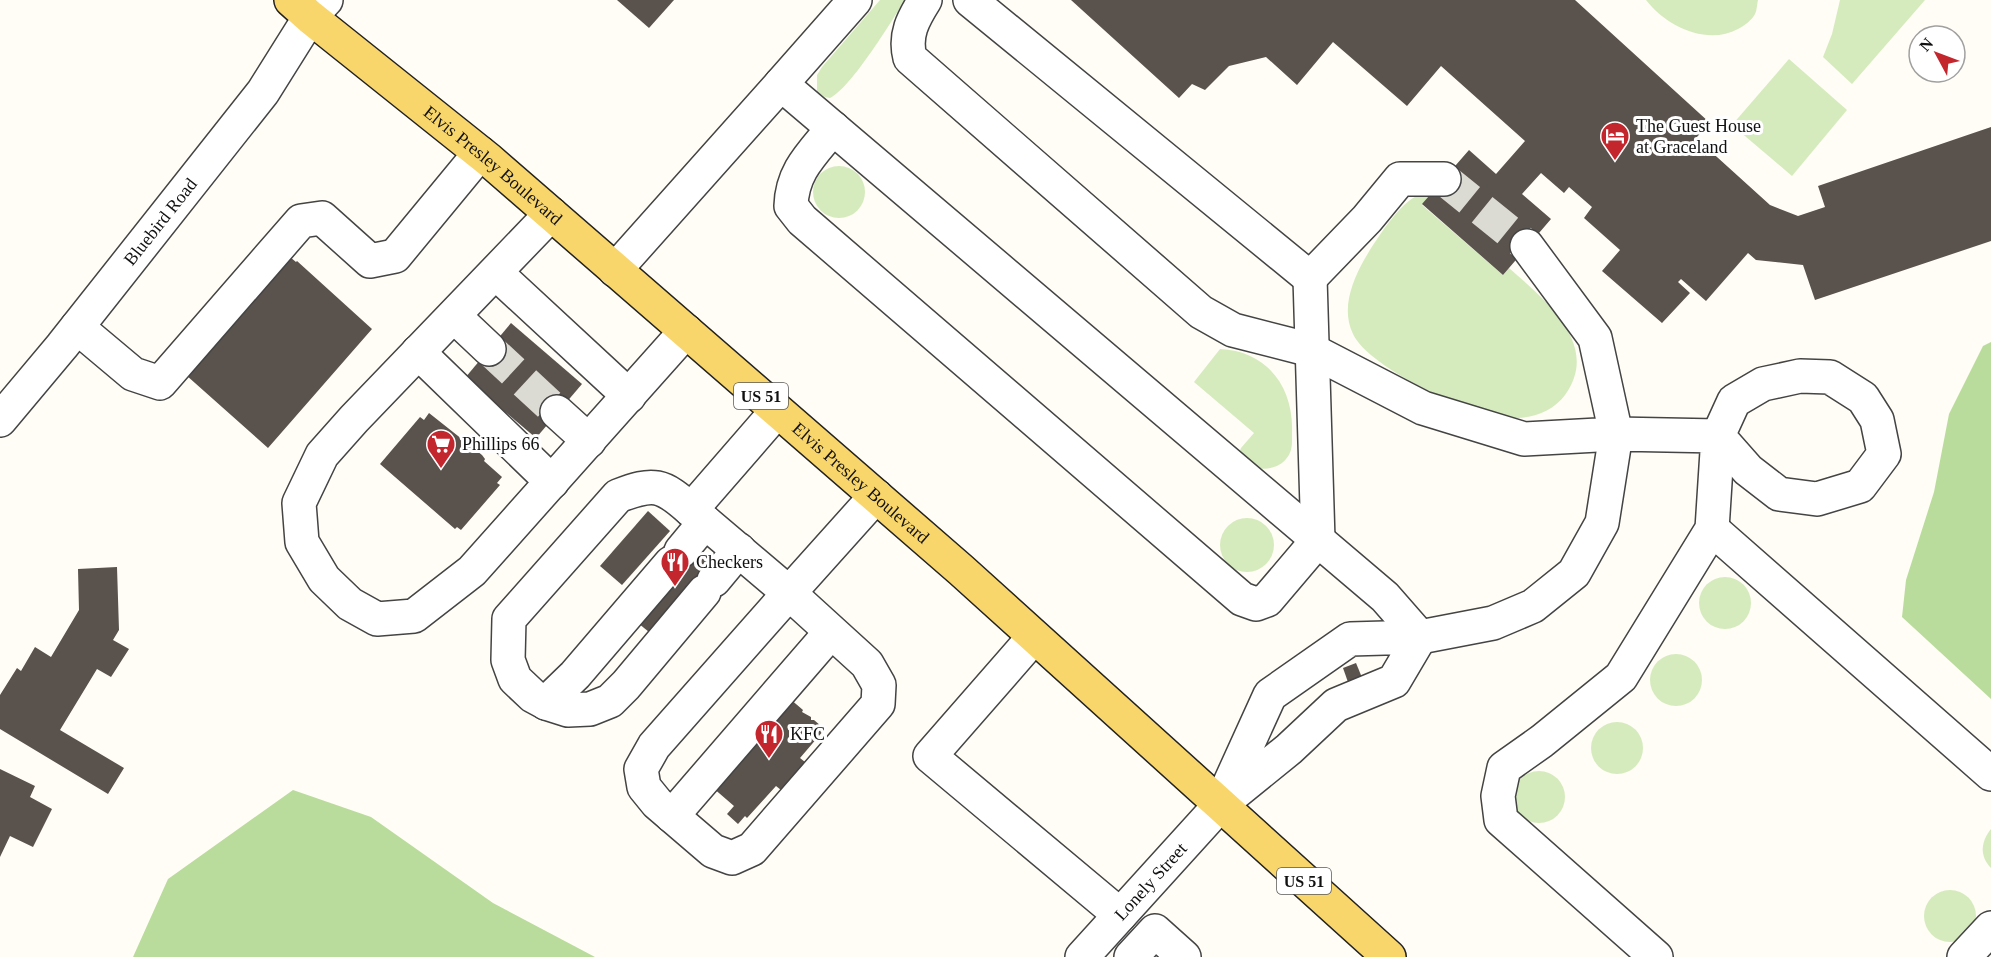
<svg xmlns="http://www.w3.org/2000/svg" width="1991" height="957" font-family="Georgia,serif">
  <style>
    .green { fill: #d5ebbd }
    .forest { fill: #b9dc9c }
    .building { fill: #5a524d }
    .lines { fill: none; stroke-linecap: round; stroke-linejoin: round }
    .minor-tunnel { stroke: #dbdad3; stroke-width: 33; stroke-dasharray: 33 16; stroke-linecap: butt }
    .minor-casing { stroke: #444; stroke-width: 36 }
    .major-casing { stroke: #222; stroke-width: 36 }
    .minor { stroke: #fff; stroke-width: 33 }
    .major { stroke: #f9d66b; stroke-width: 33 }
    .labels { text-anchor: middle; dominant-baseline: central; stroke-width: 6; stroke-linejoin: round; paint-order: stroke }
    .shield { fill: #fff; stroke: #585858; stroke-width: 1.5 }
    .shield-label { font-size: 16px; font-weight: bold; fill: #111 }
    .poi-label { font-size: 18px; fill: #111; stroke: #fff; text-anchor: start }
    .street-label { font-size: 18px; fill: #111; stroke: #fff }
  </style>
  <rect width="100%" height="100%" fill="#fffdf5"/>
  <!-- green -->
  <g class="green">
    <path d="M880 0H905C891 22 851 88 830 98L825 97 817 92V75L822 67Z"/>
    <path d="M1646 0H1758C1757 4 1757 10 1755 14 1752 20 1744 26 1738 29 1707 46 1666 26 1646 0Z"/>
    <polygon points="1840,0 1925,0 1852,84 1823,57 1832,34"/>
    <polygon points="1789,59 1847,110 1792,176 1732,125"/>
    <circle cx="839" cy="192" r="26"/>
    <path d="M1423 194 1429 196 1422 205 1503 275 1509 268C1543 298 1602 344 1565 395 1554 410 1536 417 1518 418 1480 420 1369 369 1353 334 1341 309 1352 282 1364 260 1374 243 1403 196 1423 194Z"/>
    <path d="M1220 349C1267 351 1294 387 1292 433 1292 442 1293 452 1286 459 1279 468 1264 471 1253 467 1247 466 1242 460 1238 456L1241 448 1254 433 1194 382Z"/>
    <circle cx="1247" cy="545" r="27"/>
    <circle cx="1725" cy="603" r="26"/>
    <circle cx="1676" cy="680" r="26"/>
    <circle cx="1617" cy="748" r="26"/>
    <circle cx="1539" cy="797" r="26"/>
    <path d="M1991 829V868C1979 856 1981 841 1991 829Z"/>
    <circle cx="1950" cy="916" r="26"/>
  </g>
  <!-- forest -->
  <g class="forest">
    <polygon points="1991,342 1991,699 1902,617 1906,580 1934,492 1949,414 1983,346"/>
    <polygon points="293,790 371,817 493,903 595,957 133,957 168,879"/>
  </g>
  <!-- building -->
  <g class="building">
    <polygon points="617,0 674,0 649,28"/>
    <polygon points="1071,0 1575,0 1710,123 1696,138 1770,205 1798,216 1825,207 1818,186 1991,127 1991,241 1815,300 1803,265 1756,260 1748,253 1706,301 1681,279 1678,282 1690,293 1662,323 1602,271 1620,250 1584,218 1592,207 1569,187 1564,193 1541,173 1522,194 1551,219 1503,275 1422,204 1469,150 1496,174 1525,141 1441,66 1407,106 1333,42 1297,85 1266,57 1229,66 1205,90 1192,84 1179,98"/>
    <polygon points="290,257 296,262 297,261 372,329 268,448 186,375"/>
    <polygon points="511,323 582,384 536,438 465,378"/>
    <polygon points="429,413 482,455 485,459 484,461 502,477 497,483 500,485 461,530 457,527 455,529 380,464 420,417 424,420"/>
    <polygon points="648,511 670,531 622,585 600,566"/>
    <polygon points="667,542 698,553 713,569 649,632 633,619 659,553"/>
    <polygon points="117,567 119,630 113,640 129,649 111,677 97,669 60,730 124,768 108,794 0,729 0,695 17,668 21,671 35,647 51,657 79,610 78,569"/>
    <polygon points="1356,663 1363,680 1349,685 1343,668"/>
    <polygon points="789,698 803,710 802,712 811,717 811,720 814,720 821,726 820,727 824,730 800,758 805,762 781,790 776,786 747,818 745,816 738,824 727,814 734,806 712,787"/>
    <polygon points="0,769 35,786 30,797 52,809 33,847 10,836 0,857"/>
  </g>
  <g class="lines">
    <!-- minor-tunnel -->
    <g class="minor-tunnel">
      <polyline points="1444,179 1527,246"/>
      <polyline points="489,349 557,412"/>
    </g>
    <!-- minor casing -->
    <g class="minor-casing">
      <g id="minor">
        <path d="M925 0C913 19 904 35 910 58L1201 312 1233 330 1311 350 1423 408 1524 439 1616 434 1595 338 1527 246"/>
        <polyline points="970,0 1310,278 1367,219 1400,179 1444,179"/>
        <polyline points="781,84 855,0"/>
        <path d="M833 128C812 154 792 171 791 206L802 220 1242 599 1256 604 1267 600 1318 540 1310 278"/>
        <polyline points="551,214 354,419 322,455 299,503 302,542 324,579 350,604 377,619 414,616 472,571 686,331"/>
        <polyline points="615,270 781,84 1385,597 1420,637 1493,623 1533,606 1574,573 1602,523 1616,434 1718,436 1712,529 1621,677 1542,741 1504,768 1498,796 1501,820 1656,957"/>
        <polyline points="496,273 629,396"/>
        <polyline points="454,316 489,349"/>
        <polyline points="77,327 133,374 160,383 301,221 322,218 370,261 395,256 480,153"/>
        <polyline points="418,352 552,482"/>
        <polygon points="1800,376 1830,377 1863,398 1877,420 1884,454 1860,486 1817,499 1779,494 1748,470 1718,436 1734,401 1763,384"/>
        <polyline points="777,411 691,510 789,593 876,496"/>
        <polyline points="557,412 589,441"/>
        <path id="s1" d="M0 420 62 346 263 92 310 17 326 0"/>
        <path d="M691 510C662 484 654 482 618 496L509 619 508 660 515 679 533 696 546 703 568 710 590 709 610 701 626 685 704 592"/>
        <polyline points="1712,529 1991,774"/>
        <polyline points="681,551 705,522"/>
        <polyline points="714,580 739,550"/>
        <polygon points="789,593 867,664 879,685 878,704 752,849 732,858 713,851 657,803 644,787 641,769 654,746"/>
        <polyline points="1034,637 930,756 1120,915"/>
        <polyline points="546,703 575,675 671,563"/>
        <polyline points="672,816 831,632"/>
        <path id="s2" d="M1082 957 1220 805 1289 749 1336 705 1394 681 1420 637 1350 639 1270 695 1220 805"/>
        <polyline points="1131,957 1155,931 1184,957"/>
        <polyline points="1964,957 1991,928"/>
      </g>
    </g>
    <!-- major casing -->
    <g class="major-casing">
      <g id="major">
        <path id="s3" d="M291 0 310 17 489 160 961 570 1389 957"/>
      </g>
    </g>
    <!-- minor -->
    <use href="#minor" class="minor"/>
    <!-- major -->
    <use href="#major" class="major"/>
  </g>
  <!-- icons -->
  <defs>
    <g id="hotel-pin" transform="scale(1.5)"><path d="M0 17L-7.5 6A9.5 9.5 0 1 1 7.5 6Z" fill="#c4262e" stroke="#fff"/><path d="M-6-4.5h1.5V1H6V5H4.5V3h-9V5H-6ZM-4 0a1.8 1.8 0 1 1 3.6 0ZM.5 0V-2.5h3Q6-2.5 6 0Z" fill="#fff"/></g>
    <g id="supermarket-pin" transform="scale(1.5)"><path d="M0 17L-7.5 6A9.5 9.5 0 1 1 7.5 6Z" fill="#c4262e" stroke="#fff"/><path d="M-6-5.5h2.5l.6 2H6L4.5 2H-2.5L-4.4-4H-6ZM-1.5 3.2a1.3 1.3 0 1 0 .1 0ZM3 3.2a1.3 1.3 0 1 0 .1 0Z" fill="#fff"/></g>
    <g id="restaurant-pin" transform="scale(1.5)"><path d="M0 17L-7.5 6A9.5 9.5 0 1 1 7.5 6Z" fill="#c4262e" stroke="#fff"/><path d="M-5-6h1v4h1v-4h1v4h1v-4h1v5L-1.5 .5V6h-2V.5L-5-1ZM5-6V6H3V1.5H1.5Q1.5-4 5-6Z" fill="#fff"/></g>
  </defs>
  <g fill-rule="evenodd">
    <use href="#hotel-pin" x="1615" y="136"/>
    <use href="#supermarket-pin" x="441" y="444"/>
    <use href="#restaurant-pin" x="675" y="562"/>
    <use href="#restaurant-pin" x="769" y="734"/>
  </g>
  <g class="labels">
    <!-- shield labels -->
    <g class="shield">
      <rect x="734" y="383" width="54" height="26" rx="4.5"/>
      <rect x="1277" y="868" width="54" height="26" rx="4.5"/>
    </g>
    <g class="shield-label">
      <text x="761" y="396">US 51</text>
      <text x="1304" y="881">US 51</text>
    </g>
    <!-- poi labels -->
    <g class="poi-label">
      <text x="1636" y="126">The Guest House<tspan x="1636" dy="21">at Graceland</tspan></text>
      <text x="462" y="444">Phillips 66</text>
      <text x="696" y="562">Checkers</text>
      <text x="790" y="734">KFC</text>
    </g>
    <!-- street labels -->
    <g class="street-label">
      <text stroke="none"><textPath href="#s3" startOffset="261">Elvis Presley Boulevard</textPath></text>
      <text stroke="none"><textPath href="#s1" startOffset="255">Bluebird Road</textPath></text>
      <text stroke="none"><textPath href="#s3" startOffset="747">Elvis Presley Boulevard</textPath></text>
      <text stroke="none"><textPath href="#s2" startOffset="102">Lonely Street</textPath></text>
    </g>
  </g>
  <!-- north arrow -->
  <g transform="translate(1937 54) rotate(311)"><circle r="28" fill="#ffffff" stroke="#a0a0a0" stroke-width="1.5"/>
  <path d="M0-4.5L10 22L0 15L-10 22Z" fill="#c4262e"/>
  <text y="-9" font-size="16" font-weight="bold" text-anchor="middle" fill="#111111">N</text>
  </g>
</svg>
